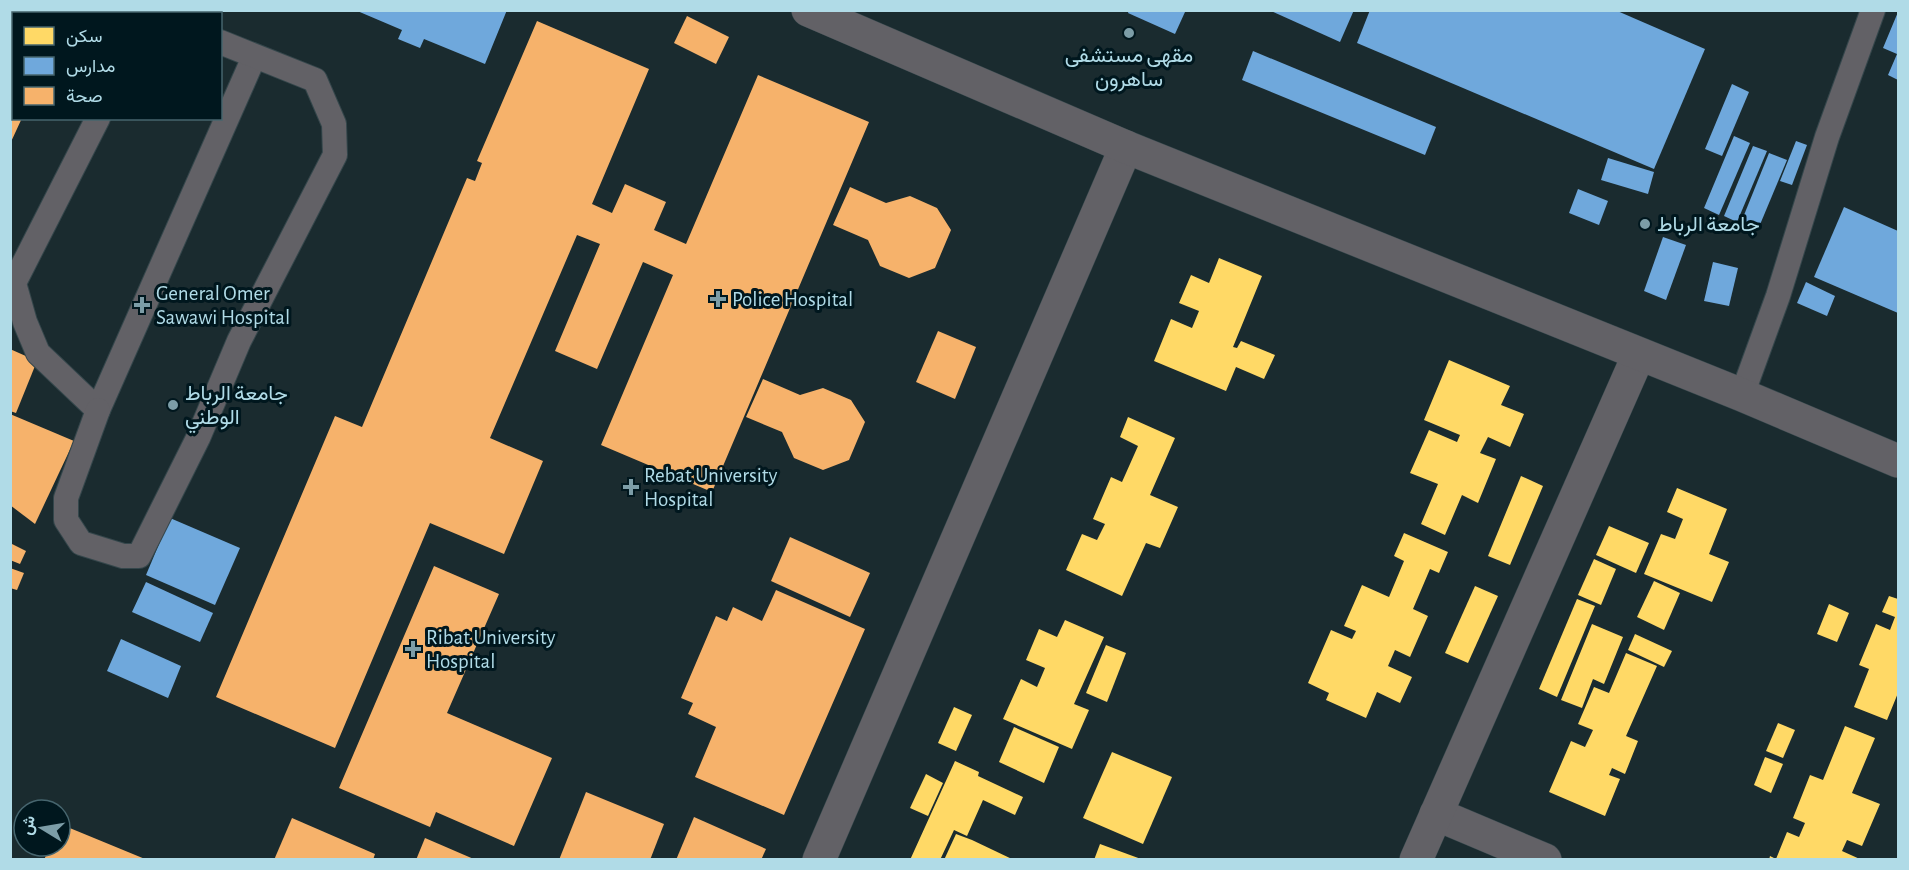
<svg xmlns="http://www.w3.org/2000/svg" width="1909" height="870" font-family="'Alegreya Sans',Vazirmatn,sans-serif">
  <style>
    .homes { fill: #ffd966 }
    .schools { fill: #6fa8dc }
    .health { fill: #f6b26b }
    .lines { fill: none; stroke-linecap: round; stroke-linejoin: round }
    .service-casing { stroke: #34464b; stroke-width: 26 }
    .minor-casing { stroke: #34464b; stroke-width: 34 }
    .tertiary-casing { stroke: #34464b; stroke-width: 34 }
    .service { stroke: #626166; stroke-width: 24 }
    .minor { stroke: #626166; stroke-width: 33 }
    .tertiary { stroke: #626166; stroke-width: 33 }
    .poi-dot { fill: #7c9da7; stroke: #00171e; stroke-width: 2 }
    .labels { text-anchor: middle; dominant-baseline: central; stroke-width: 6; stroke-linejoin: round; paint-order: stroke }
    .poi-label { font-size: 21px; fill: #b0dbe7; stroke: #00171e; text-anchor: start }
  </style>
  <rect width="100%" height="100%" fill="#1a2b2f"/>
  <!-- homes -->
  <g class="homes">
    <polygon points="1219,258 1262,276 1233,347 1237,348 1241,341 1275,355 1264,379 1236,367 1226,391 1154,361 1171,319 1192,328 1199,311 1179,303 1191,275 1209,283"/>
    <polygon points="1449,360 1510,386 1501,405 1524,414 1510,447 1488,437 1480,453 1496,459 1478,503 1462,495 1445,535 1421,524 1438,484 1410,473 1429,430 1457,442 1460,435 1424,420"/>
    <polygon points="1128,417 1175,438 1150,495 1178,507 1160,548 1146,543 1122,596 1066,570 1082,534 1097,540 1105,524 1093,519 1111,477 1122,482 1138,446 1120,437"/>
    <polygon points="1521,476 1543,486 1510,565 1488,556"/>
    <polygon points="1677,488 1727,509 1709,554 1729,562 1712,602 1644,574 1661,534 1675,539 1683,519 1667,512"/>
    <polygon points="1609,526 1649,543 1636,573 1596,555"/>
    <polygon points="1404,533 1448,552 1439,573 1430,569 1413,609 1428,616 1410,657 1395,650 1388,666 1412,677 1400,703 1377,692 1366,718 1326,700 1329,693 1308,683 1331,630 1352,639 1356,631 1344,626 1362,585 1389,597 1404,561 1394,556"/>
    <polygon points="1594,559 1616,569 1601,605 1578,595"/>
    <polygon points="1654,581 1680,593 1664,630 1637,617"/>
    <polygon points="1475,586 1498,596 1468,663 1445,653"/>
    <polygon points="1889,596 1898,599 1898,693 1887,720 1854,707 1869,669 1859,665 1876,624 1890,630 1895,617 1882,612"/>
    <polygon points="1577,599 1595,606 1557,697 1539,689"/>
    <polygon points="1829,604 1849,613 1837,642 1817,634"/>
    <polygon points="1065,620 1104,637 1074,704 1089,710 1072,749 1003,719 1021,679 1037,687 1045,668 1026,660 1039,629 1057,637"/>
    <polygon points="1592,624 1623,637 1604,684 1593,679 1582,708 1561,700"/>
    <polygon points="1635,634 1672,651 1664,667 1628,650"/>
    <polygon points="1106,645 1126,653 1107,702 1086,693"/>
    <polygon points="1626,653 1657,666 1626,736 1638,741 1625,774 1612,768 1609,775 1620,779 1605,816 1549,792 1571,741 1585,747 1593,730 1578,724 1594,687 1609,693"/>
    <polygon points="954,707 972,715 956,751 938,743"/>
    <polygon points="1778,723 1795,730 1783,758 1766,751"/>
    <polygon points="1845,726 1875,738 1852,793 1880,804 1862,846 1847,840 1842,851 1862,860 1769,860 1770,856 1776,859 1787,832 1799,837 1805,823 1793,818 1810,775 1823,780"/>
    <polygon points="1014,727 1059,747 1044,783 999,762"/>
    <polygon points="1112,752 1172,777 1143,844 1083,818"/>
    <polygon points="1765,757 1783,764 1771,793 1754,785"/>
    <polygon points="955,761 979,772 978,776 1023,797 1015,815 983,800 967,836 954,830 940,860 910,860"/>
    <polygon points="926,774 943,783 928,816 910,808"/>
    <polygon points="956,834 972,840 1014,860 944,860"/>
    <polygon points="1100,844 1141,859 1141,860 1094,860"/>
  </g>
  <!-- schools -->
  <g class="schools">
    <polygon points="355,10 507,10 485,64 424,39 420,48 398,39 402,30"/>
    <polygon points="1129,10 1182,10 1185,12 1175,34 1128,13"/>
    <polygon points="1269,10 1354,10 1340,42"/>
    <polygon points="1370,10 1615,10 1705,49 1654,169 1357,43"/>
    <polygon points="1898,12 1898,80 1888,75 1897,54 1883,48"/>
    <polygon points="1253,51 1436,127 1425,155 1242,80"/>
    <polygon points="1732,84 1749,92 1722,156 1705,149"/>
    <polygon points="1734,136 1750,143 1719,215 1704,208"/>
    <polygon points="1796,141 1807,145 1792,185 1780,181"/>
    <polygon points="1753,146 1767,151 1737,222 1724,216"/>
    <polygon points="1769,153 1787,160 1759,227 1742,220"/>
    <polygon points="1608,158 1654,172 1648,194 1601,180"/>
    <polygon points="1578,189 1608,201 1599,225 1569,213"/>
    <polygon points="1844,207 1898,231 1898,313 1814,277"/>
    <polygon points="1663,237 1686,245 1666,300 1644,291"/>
    <polygon points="1713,262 1738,268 1729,306 1704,301"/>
    <polygon points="1806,282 1835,296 1827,316 1797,303"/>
    <polygon points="170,518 240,548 215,605 146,575"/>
    <polygon points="146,582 213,613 200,642 132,612"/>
    <polygon points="121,639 181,666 168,698 107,671"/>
  </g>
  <!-- health -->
  <g class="health">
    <polygon points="687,16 729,37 716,64 674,43"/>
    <polygon points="537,21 649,69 592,204 612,213 625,184 666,202 654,230 686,244 758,75 869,122 712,492 601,445 673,275 643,262 597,369 555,351 600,244 577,235 490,438 543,461 504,554 430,523 335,748 216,697 335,416 362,427 467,178 475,181 482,163 477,161"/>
    <polygon points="10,113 14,115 14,118 22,118 10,144"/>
    <polygon points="850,187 886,203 910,196 937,208 951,230 935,268 909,278 880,266 868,240 833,225"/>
    <polygon points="938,331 976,347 955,399 916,382"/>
    <polygon points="10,349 37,361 16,413 10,411"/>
    <polygon points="763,379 800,395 823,388 851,400 865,422 849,460 823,470 794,458 782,432 746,417"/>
    <polygon points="10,414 74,441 35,524 10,505"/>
    <polygon points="790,537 870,573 850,617 771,581"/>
    <polygon points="10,543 26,551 20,564 10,560"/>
    <polygon points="434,566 499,594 447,713 552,758 514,846 436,812 430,827 339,788"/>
    <polygon points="10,568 24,573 17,590 10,588"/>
    <polygon points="776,590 865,629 784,815 695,777 716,727 688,714 693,703 681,698 716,616 727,621 733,607 762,621"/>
    <polygon points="586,792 664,824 650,860 559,860"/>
    <polygon points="694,817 766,849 761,860 676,860"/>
    <polygon points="292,818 375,854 373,860 274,860"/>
    <polygon points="60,824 145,859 145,860 44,860 50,846 60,846"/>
    <polygon points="425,838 476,860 416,860"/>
  </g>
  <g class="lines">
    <!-- service casing -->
    <g class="service-casing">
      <g id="service">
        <polyline points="151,14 153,10"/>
        <polyline points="98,118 14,283 25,322 38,353 98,410 254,57"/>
        <polyline points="1742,395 1778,296 1827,137 1873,10"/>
        <polyline points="98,410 66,498 66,520 81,543 123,556 139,556 198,438 239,341 335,155 334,124 315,80 220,42"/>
      </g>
    </g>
    <!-- minor casing -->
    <g class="minor-casing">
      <g id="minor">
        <polyline points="1436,814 1545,860"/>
        <polyline points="819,860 1126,147"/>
        <polyline points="1416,860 1639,354"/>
      </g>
    </g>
    <!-- tertiary casing -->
    <g class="tertiary-casing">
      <polyline id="tertiary" points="808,10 1126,147 1742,395 1898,461"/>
    </g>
    <!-- service -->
    <use href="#service" class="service"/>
    <!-- minor -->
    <use href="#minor" class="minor"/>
    <!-- tertiary -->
    <use href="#tertiary" class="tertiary"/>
  </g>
  <!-- markers -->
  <g class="poi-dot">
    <circle cx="1129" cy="33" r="6"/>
    <circle cx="1645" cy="224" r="6"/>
    <path d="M715 290h6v6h6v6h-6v6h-6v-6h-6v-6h6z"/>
    <path d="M139 296h6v6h6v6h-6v6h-6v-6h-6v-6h6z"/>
    <circle cx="173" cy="405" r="6"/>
    <path d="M628 478h6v6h6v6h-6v6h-6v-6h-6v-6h6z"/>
    <path d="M410 640h6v6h6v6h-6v6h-6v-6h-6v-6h6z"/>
  </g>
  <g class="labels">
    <!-- poi labels -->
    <g class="poi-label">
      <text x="1129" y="55" text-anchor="middle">مقهى مستشفى<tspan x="1129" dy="24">ساهرون</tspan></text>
      <text x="1657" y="224">جامعة الرباط</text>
      <text x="156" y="293">General Omer<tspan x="156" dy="24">Sawawi Hospital</tspan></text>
      <text x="732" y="299">Police Hospital</text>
      <text x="185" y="393">جامعة الرباط<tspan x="185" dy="24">الوطني</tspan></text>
      <text x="644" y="475">Rebat University<tspan x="644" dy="24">Hospital</tspan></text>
      <text x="426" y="637">Ribat University<tspan x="426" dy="24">Hospital</tspan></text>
    </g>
  </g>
  <!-- border -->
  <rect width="1909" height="870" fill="none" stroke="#b0dbe7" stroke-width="24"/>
  <!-- legend -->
  <rect x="12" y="12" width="210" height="108" fill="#00171e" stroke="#46656e" stroke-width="1.5"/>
  <rect x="24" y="27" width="30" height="18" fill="#ffd966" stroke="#46656e" stroke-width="1.5"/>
  <text x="66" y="42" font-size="18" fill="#b0dbe7">سكن</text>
  <rect x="24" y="57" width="30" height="18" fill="#6fa8dc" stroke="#46656e" stroke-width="1.5"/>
  <text x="66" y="72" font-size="18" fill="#b0dbe7">مدارس</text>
  <rect x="24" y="87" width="30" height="18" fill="#f6b26b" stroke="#46656e" stroke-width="1.5"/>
  <text x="66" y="102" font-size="18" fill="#b0dbe7">صحة</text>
  <!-- north arrow -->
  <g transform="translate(42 828) rotate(281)"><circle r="28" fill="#00171e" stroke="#46656e" stroke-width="1.5"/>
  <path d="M0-4.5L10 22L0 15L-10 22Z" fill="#7c9da7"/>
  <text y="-9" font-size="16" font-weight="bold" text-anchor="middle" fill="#b0dbe7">ش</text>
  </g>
</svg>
